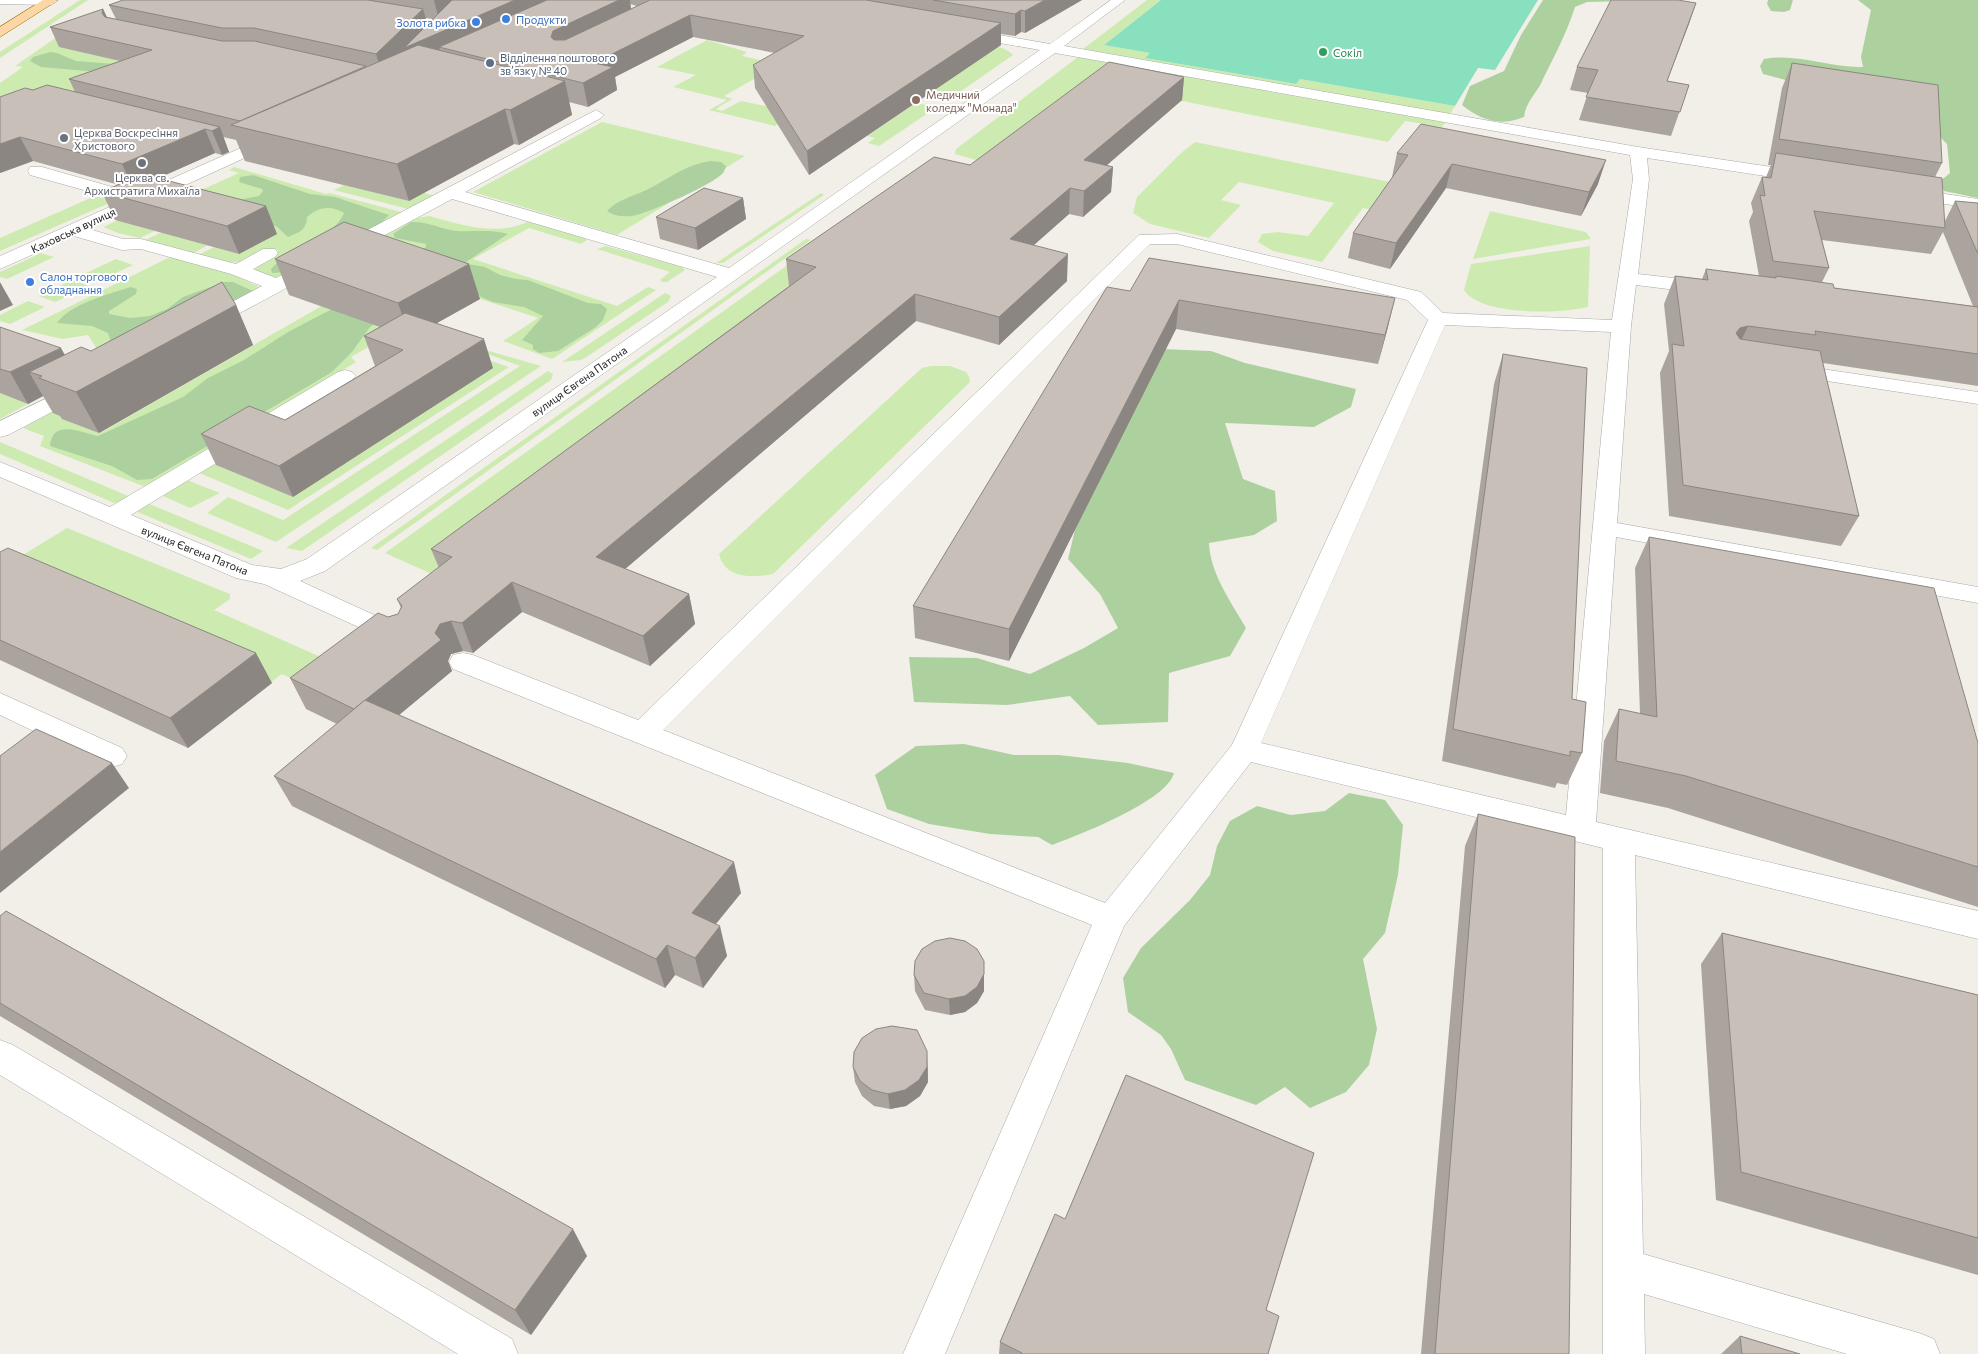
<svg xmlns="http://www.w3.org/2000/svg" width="1978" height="1354" font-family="Commissioner,sans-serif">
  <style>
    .grass { fill: #cdebb0 }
    .forest { fill: #add19e }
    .pitch { fill: #88e0be }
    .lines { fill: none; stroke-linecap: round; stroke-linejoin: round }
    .minor-casing { stroke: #a9a9a9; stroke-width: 1 }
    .major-casing { stroke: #a06b00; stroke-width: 1 }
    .minor { fill: #fff; fill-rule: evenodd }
    .major { fill: #fcd6a4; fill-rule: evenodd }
    .wall { fill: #aba49e; fill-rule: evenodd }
    .shaded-wall { fill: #8b8681 }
    .building { fill: #c7bfb8; stroke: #8b8681 }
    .shop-dot { fill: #3f7fe0; stroke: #fff; stroke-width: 2 }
    .leisure-dot { fill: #2e9e5b; stroke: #fff; stroke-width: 2 }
    .service-dot { fill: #5c6f8a; stroke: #fff; stroke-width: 2 }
    .education-dot { fill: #8d6e63; stroke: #fff; stroke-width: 2 }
    .worship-dot { fill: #6b7280; stroke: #fff; stroke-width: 2 }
    .labels { text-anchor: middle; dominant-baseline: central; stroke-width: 4; stroke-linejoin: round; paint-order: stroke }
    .far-shop-label { font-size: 11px; fill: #366cbe; stroke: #fff; text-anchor: start }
    .far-leisure-label { font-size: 11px; fill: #27864d; stroke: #fff; text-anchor: start }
    .far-service-label { font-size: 11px; fill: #4e5e75; stroke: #fff; text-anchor: start }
    .far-education-label { font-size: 11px; fill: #785e54; stroke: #fff; text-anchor: start }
    .far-worship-label { font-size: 11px; fill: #5b616d; stroke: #fff; text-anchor: start }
    .far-street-label { font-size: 11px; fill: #222; stroke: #fff }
  </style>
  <rect width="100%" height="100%" fill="#f2efe9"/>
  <!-- grass -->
  <g class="grass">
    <polygon points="80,0 88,0 0,58 0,52"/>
    <polygon points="1147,0 1161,0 1104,45 1151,53 1146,58 1296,84 1300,79 1455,106 1450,114 1083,49"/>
    <polygon points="77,23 200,79 99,94 0,97 0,83 23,67 15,66"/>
    <polygon points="707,40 747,52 742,56 780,64 724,96 732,99 716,109 722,111 741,101 785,110 881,60 775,126 709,110 727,100 673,87 696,75 657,67"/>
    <path d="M963 41C977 44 1004 44 1013 55L947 101 925 96Z"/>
    <polygon points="1078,57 1088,57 1445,122 1442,127 1405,121 1388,142 1107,86 1001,167 955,154 956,149"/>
    <polygon points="916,103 937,107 879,146 868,143 875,138 867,136"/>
    <polygon points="602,122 745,156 617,235 473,192"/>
    <polygon points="1195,142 1434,191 1417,219 1363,208 1322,262 1273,251 1258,242 1262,234 1278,232 1308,236 1334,203 1239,182 1221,200 1241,205 1209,238 1150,224 1133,213 1137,197 1181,153"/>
    <path d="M234 167 326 194 329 193 405 213 282 277C273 278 262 277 256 270L257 266 279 250C266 248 258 258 245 261 229 265 214 259 198 255L214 247 239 254 276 233 135 225 155 231 140 238 118 233 103 227 189 188 199 191 239 173 229 170Z"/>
    <polygon points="344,185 409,201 424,193 436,196 412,210 334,190"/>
    <polygon points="821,193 824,195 723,263 716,263"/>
    <polygon points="95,196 114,201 0,251 0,238"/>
    <polygon points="1490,211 1586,232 1591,239 1473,259"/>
    <path d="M430 216C460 225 499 237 529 221L585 238 587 240 581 244 529 228 473 259 617 306 648 287 656 290 552 359 503 341 538 318 447 288 378 326 394 332 351 357 356 362 148 488 40 446 44 436 23 428 64 405 100 433 423 248 390 238 354 247 403 220Z"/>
    <polygon points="162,232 208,245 192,254 145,240"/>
    <polygon points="806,239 811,240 377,550 371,548"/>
    <polygon points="817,244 790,286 443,579 385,553"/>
    <polygon points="606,246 682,267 685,270 667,282 662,282 660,280 670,272 597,249"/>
    <path d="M1590 246 1588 307C1561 314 1480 316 1464 290L1471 264Z"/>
    <polygon points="41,253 54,257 7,279 0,277 0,272"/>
    <path d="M172 256C201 264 232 272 259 287L260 291 104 360 88 335 63 339 22 330Z"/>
    <polygon points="116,259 133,265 101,280 84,274"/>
    <polygon points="72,280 89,286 55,302 39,296"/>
    <polygon points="665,293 671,296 668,302 588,356 581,360 562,362"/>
    <polygon points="28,301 45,307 10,324 0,321 0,315"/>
    <polygon points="453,348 509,367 288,510 197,472 212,463 293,497"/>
    <polygon points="489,351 541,366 276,542 207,513 228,497 283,520 520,366 485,353"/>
    <path d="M931 366H950L966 372 969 377 970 382 773 574C752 578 725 579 719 554L922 368Z"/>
    <polygon points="548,371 553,374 551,380 302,551 286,548"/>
    <polygon points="65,384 0,419 0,393 20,400"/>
    <polygon points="0,442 133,498 114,503 0,454"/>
    <polygon points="187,480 220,493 190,508 161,495"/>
    <polygon points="147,503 263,551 251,559 135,511"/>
    <polygon points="67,528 230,594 230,599 214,610 339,665 313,689 282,674 271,682 0,569"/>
  </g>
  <!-- forest -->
  <g class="forest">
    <path d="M1543 0H1664L1587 2 1575 7C1567 32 1555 55 1543 79 1537 94 1527 99 1524 117 1500 127 1481 120 1462 105L1470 86 1504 71 1521 35Z"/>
    <polygon points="1768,0 1793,0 1790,10 1784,12 1771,11 1767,4"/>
    <path d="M1858 0H1978V198L1944 191 1939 182 1950 173 1947 144 1938 135 1793 82 1763 74 1760 66 1764 59C1798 53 1830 68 1863 67L1861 57 1871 10Z"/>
    <polygon points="50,52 57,53 76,61 115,64 109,73 41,67 30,61 33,57"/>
    <path d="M711 161 721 162 726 166C726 167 724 172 723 173 714 184 647 214 632 216 623 217 614 216 607 211 617 200 631 197 644 191 668 180 685 164 711 161Z"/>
    <path d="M253 175 310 194 335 197 389 215 379 225 290 272 272 273 271 269C291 245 330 243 344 213 330 205 319 207 307 217 307 230 298 233 288 237L276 226 253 224 238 200 259 196 263 191 262 189 239 182 240 177Z"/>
    <path d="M411 222C428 221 440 229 457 231 474 232 491 229 508 234L466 262 468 264 485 267 500 275 516 279 528 280 588 303 601 304 607 309 603 320 596 327 558 351 539 353 533 349V345L522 340 543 316 524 307 493 302 481 297 470 286 391 313 370 327 352 352 332 372 152 479 137 480 112 466 50 446C52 418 82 433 98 436L183 397 208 378 244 360 288 332 349 300 426 247V244L395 238 393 234Z"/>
    <path d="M224 282H233L253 291 235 302 108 346 110 339 108 333 92 326 57 323C70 304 109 294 131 287L137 289 136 294 109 311V314L130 318 150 316 167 309 183 297Z"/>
    <path d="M1162 349 1211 351 1245 363 1356 389 1351 407 1314 427 1225 423 1243 479 1275 491 1277 521 1254 535 1209 543C1210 573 1231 602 1246 628L1230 656 1169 673 1168 722 1098 725 1070 696 1007 705 914 702 909 657 977 658 1030 674 1084 648 1118 628 1100 594 1068 559 1088 475Z"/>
    <path d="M964 744 1014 755H1059L1128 763 1174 773C1167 801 1079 835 1052 845L1038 837 990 834 929 824 887 809 875 775 916 746Z"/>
    <polygon points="1349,793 1385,800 1403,825 1398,875 1385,933 1363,959 1377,1029 1369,1065 1346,1092 1310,1108 1285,1087 1256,1105 1185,1080 1171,1049 1161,1035 1128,1012 1123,978 1141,948 1190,900 1210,875 1217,846 1230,821 1257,806 1291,815 1325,811"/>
  </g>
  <!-- pitch -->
  <polygon class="pitch" points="1161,0 1538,0 1495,70 1478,68 1455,106 1300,79 1296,84 1145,58 1150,53 1104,45"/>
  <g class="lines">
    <!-- minor casing -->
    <g class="minor-casing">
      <g id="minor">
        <polygon points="0,0 57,0 57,1 51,5 0,4"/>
        <path d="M1111 0H1125L1064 46 1638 147 1805 172 1811 173 1813 177 1811 181 1805 182 1647 158 1649 179 1638 274 1708 282 1715 284 1718 288 1715 292 1708 294 1636 285 1631 326 1617 523 1978 587V603L1616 537 1596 822 1978 911V939L1635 855 1643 1254 1919 1333 1934 1339 1940 1354H1847L1644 1294 1645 1354H1603V848L1251 762 1124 926 945 1354H903L1092 925 453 669 449 662 453 655 463 653 473 655 638 720 1139 235 1177 234 1421 292 1443 313 1612 320 1633 179 1630 155 1055 53 325 571 300 581 409 631 413 637 409 643 400 646 264 584 236 578 0 477V462L110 507 338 372 345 370 352 372 356 376 352 380 131 515 252 565 281 569 307 559 717 277 452 199 212 328H198L195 324 198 320 262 286 231 274 166 256 141 249 122 250 74 236 0 269V256L123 201 30 175 28 171 30 167H42L137 194 270 135H282L284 138 282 141 89 229 123 239H141L236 264 263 249H275L278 253 275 257 253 269 276 278 596 110 604 115 601 118 465 192 729 268 1040 50 960 36 958 33 960 30 965 29 1050 44ZM1150 244H1177L1407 300 1428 320 1232 745 1105 903 663 730ZM1445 325 1611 332 1566 815 1261 743Z"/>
        <polygon points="1906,188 1978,199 1978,209 1900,197 1897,193 1900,189"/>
        <polygon points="1788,364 1978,392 1978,404 1781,374 1778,370 1781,366"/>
        <polygon points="82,381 90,382 93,387 90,392 8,435 0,437 0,421"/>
        <polygon points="0,693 122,748 127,756 122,764 112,767 102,764 0,715"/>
        <polygon points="0,1040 13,1045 512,1339 518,1354 458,1354 0,1075"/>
      </g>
    </g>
    <!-- major casing -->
    <g class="major-casing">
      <polygon id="major" points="43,0 58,0 0,37 0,27"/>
    </g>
    <!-- minor -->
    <use href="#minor" class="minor"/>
    <!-- major -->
    <use href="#major" class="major"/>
  </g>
  <!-- wall -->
  <g class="wall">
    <path d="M123 0H1082L1025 33 1021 32 1015 36 1001 34V45L809 175 755 88 753 65 775 53 693 37 615 77 617 90 588 107 569 102 572 115 519 145 514 144 409 201 245 161 236 140 223 137 229 152 222 155 215 153 158 178 277 234 239 254 115 220 102 192 119 185 33 161 0 173 33 90 75 92 69 79 120 61 59 47 50 27 103 9 107 17 116 19 109 5ZM630 4 637 6 631 9ZM426 18 433 19 427 24Z"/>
    <polygon points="1696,3 1667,81 1689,85 1671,136 1579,120 1588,93 1570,90 1577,67"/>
    <path d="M1792 63 1942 163 1935 177 1945 221 1955 201 1978 203V386L1823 363 1859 516 1841 546 1669 516 1660 373 1669 351 1664 304 1675 276 1702 279 1706 269 1759 276 1749 221 1753 212 1751 203 1762 177H1766L1771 165H1768L1782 88ZM1943 232 1973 306 1834 288 1822 282 1829 268 1822 240 1931 254Z"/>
    <polygon points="1184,77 1182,100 1106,165 1113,167 1111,192 1083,217 1069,214 1034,245 1067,281 999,345 916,321 625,569 689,594 695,624 650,666 522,612 473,653 463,651 451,654 448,661 452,671 399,715 741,893 716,924 727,956 703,988 675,975 665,988 292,806 274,776 337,724 306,709 290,678 388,617 398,614 401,608 397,599 439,568 431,549 789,286 786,259 970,165"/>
    <polygon points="1397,153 1598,184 1581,216 1446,188 1390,269 1348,258 1353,233 1393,177 1392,177"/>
    <polygon points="743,198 746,219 698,250 660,239 656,217"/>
    <polygon points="275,259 480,299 437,323 493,368 293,497 216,465 201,434 285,420 375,366 364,336 380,327 289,295"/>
    <polygon points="1130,291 1388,327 1378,364 1176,329 1009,661 915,638 913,606"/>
    <polygon points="236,305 253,345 99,433 62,419 60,416 53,413 43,396 28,404 0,393 0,327 65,355 91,351"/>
    <polygon points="1503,354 1582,753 1567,785 1557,783 1555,788 1442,761 1494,384"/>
    <polygon points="1649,537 1978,743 1978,907 1668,808 1600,793 1604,741 1619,709 1640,714 1635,568"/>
    <polygon points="0,552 272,683 188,748 0,660"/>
    <polygon points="1478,814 1569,1354 1421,1354 1465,846"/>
    <polygon points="0,916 587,1256 531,1335 0,1016"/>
    <polygon points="1722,933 1978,995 1978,1275 1716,1200 1701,964"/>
    <polygon points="914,975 984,991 977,1003 965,1012 950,1015 925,1010 915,991"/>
    <polygon points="853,1067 928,1067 928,1082 920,1096 906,1106 890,1109 874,1106 862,1096 855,1082"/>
    <polygon points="1266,1310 1268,1354 999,1354 1000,1342"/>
    <polygon points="1740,1336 1800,1354 1721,1354"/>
  </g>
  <!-- shaded-wall -->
  <g class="shaded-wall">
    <polygon points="434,0 459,0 439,20"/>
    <polygon points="515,0 568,0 439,47 442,57 383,77 376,54 423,9 429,30"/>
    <polygon points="619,0 630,0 632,17 558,53 551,37 553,31"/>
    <polygon points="1045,0 1082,0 1025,33 1025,11"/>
    <polygon points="1696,3 1689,24 1658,105 1667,81"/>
    <polygon points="103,9 112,29 102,13"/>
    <polygon points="1021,10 1021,32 1015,36 1015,14"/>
    <polygon points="690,15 693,37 615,77 617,90 588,107 583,83 594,63"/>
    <polygon points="1001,23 1001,45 809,175 807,151"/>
    <polygon points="1184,77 1182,100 1083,186 1084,160"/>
    <polygon points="565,81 572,115 519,145 510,110"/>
    <polygon points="505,109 514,144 409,201 397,164"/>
    <polygon points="220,127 229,152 222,155 212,131"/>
    <polygon points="205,129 215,153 134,189 122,164"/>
    <polygon points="20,137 33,161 0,173 0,144"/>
    <polygon points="1606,160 1598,184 1581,216 1589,192"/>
    <polygon points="1452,164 1446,188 1390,269 1396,243"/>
    <polygon points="1113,167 1111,192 1083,217 1084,191"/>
    <polygon points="1070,188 1069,214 1010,266 1010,239"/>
    <polygon points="743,198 746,219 698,250 695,228"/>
    <polygon points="266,206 277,234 239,254 227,226"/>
    <polygon points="1068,254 1067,281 999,345 999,317"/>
    <polygon points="469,264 480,299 410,338 398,303"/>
    <polygon points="0,282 13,305 0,311"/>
    <polygon points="915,294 916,321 604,587 596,557"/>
    <polygon points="1395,298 1388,327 1378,364 1385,335"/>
    <polygon points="1179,300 1176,329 1009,661 1009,629"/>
    <polygon points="236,305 253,345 99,433 76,392"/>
    <polygon points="1748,326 1735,354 1736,333 1740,328"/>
    <polygon points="484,339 493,368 293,497 279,466"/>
    <polygon points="61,348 78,379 29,372 43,396 28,404 10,372"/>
    <polygon points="512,582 522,612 473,653 462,623"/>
    <polygon points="689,594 695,624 650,666 643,636"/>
    <polygon points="451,621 463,651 451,654 448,661 452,671 369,740 354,709 435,633 440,624"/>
    <polygon points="256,653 272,683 188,748 170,718"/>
    <polygon points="112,763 129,788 0,893 0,852"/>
    <polygon points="734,862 741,893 700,943 692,913"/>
    <polygon points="720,926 727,956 703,988 695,958"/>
    <polygon points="667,945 675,975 665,988 656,959"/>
    <polygon points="984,974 984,991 977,1003 965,1012 950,1015 949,999"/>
    <polygon points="927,1051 928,1082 920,1096 906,1106 890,1109 888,1094"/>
    <polygon points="573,1229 587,1256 531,1335 515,1310"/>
  </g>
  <!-- building -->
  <g class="building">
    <polygon points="123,0 368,0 423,9 376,54 254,28 222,28 109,5"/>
    <polygon points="452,0 515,0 404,48"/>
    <polygon points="547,0 619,0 553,31 551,37 554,40 565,40 650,0 866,0 1001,23 807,151 753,65 804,36 690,15 594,63 613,67 583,83 439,47"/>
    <polygon points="933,0 1045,0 1025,11 1021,10 1015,14"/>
    <polygon points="1611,0 1678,0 1696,3 1667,81 1689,85 1680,112 1586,97 1598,70 1577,67"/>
    <polygon points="103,9 102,13 105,17 222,41 254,41 366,66 240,121 69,79 152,50 50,27"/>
    <polygon points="418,45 565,81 510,110 505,109 397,164 231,125"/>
    <polygon points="1109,62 1184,77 1084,160 1113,167 1084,191 1070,188 1010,239 1068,254 999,317 915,294 596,557 689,594 643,636 512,582 462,623 451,621 440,624 435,633 441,640 354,709 290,678 378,613 388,617 398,614 402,606 397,599 452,557 431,549 816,267 786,259 934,157 970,165"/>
    <polygon points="1792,63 1938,85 1942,163 1779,139"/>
    <polygon points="47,85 220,127 212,131 205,129 122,164 20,137 0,144 0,97 25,88 33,90"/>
    <polygon points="1421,124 1606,160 1589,192 1452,164 1396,243 1353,233 1408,155 1397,153"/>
    <polygon points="1776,153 1942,178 1945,228 1814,211 1829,268 1773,261 1760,195 1765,196 1762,177 1771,178"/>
    <polygon points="142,174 266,206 227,226 102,192"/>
    <polygon points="704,188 743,198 695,228 656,217"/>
    <polygon points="1955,201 1978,203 1978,254"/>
    <polygon points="344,222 469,264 398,303 275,259"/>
    <polygon points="1149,258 1395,298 1385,335 1179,300 1009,629 913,606 1107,287 1130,291"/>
    <polygon points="1706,269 1776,278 1776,276 1833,284 1834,288 1978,307 1978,354 1815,331 1816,335 1748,326 1740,328 1736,333 1740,339 1820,351 1859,516 1683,485 1672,344 1684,346 1675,276 1708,280"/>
    <polygon points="222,282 236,305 76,392 39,378 42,376 29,372 81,347 91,351"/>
    <polygon points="405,313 484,339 279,466 201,434 249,406 285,420 403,350 364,336"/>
    <polygon points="0,327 61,348 10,372 0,369"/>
    <polygon points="1503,354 1587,368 1572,699 1586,702 1582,753 1570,751 1570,756 1453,729"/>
    <polygon points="1649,537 1934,588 1978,743 1978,867 1686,776 1616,761 1619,709 1657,717"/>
    <polygon points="8,548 256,653 170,718 0,640 0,552"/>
    <polygon points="365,700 734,862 692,913 720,926 695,958 667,945 656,959 274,776"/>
    <polygon points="36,729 112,763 0,852 0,756"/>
    <polygon points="1478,814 1575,837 1569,1354 1435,1354"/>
    <polygon points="6,911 573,1229 515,1310 0,1003 0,916"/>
    <polygon points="1722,933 1978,995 1978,1238 1741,1172"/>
    <polygon points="950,938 965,941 977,949 984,961 984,974 977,987 965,996 949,999 924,993 914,975 915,961 922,949 935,941"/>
    <polygon points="892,1026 917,1030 927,1051 927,1067 919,1080 905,1090 888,1094 872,1090 860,1081 853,1067 854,1052 862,1038 876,1029"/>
    <polygon points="1126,1075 1314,1153 1266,1310 1279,1316 1268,1354 1021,1354 1022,1353 1000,1342 1055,1214 1065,1219"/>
    <polygon points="1740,1336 1800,1354 1742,1354"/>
  </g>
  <!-- markers -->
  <g class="shop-dot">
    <circle cx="506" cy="19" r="5"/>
    <circle cx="476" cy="22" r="5"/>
    <circle cx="30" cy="282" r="5"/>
  </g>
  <circle class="leisure-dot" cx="1323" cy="52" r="5"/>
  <circle class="service-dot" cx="490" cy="63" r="5"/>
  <circle class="education-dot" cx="916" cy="100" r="5"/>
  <g class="worship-dot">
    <circle cx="64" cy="138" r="5"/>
    <circle cx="142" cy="163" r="5"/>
  </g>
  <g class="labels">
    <!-- far-shop labels -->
    <g class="far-shop-label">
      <text x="516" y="19">Продукти</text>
      <text x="466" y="22" text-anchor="end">Золота рибка</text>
      <text x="40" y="276">Салон торгового<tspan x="40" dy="13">обладнання</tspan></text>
    </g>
    <!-- far-leisure labels -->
    <g class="far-leisure-label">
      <text x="1333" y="52">Сокіл</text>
    </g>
    <!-- far-service labels -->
    <g class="far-service-label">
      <text x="500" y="57">Відділення поштового<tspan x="500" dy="13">зв’язку № 40</tspan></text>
    </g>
    <!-- far-education labels -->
    <g class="far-education-label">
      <text x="926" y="94">Медичний<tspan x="926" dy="13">коледж "Монада"</tspan></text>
    </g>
    <!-- far-worship labels -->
    <g class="far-worship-label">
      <text x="74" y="132">Церква Воскресіння<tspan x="74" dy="13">Христового</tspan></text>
      <text x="142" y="177" text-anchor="middle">Церква св.<tspan x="142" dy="13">Архистратига Михаїла</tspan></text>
    </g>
    <!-- far-street labels -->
    <g class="far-street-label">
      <text transform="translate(73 230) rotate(-25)">Каховська вулиця</text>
      <text transform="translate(579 381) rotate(-35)">вулиця Євгена Патона</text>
      <text transform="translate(195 550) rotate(22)">вулиця Євгена Патона</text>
    </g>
  </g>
</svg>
